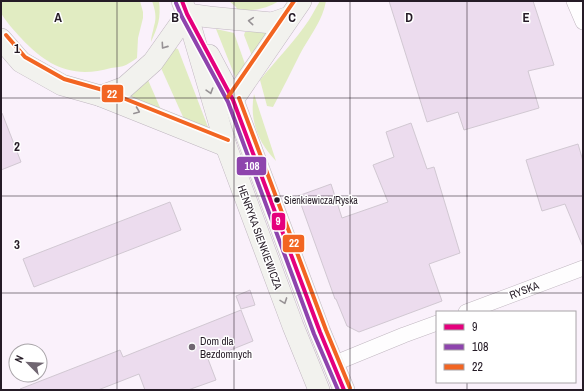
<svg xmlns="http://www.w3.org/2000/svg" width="584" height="391" font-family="'Archivo Narrow',sans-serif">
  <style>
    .green { fill: #e1ecc2 }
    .building { fill: #ecdcee; stroke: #d1c8d2 }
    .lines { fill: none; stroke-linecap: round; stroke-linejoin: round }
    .minor-casing { stroke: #c0b7c0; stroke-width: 16 }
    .secondary-casing { stroke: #c0b7c0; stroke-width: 22 }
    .minor { stroke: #fefdfe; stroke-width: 15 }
    .secondary { stroke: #f2f2ee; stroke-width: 21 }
    .bus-1-casing { stroke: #fff; stroke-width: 7 }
    .bus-2-casing { stroke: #fff; stroke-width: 7 }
    .bus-3-casing { stroke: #fff; stroke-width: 7 }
    .bus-1 { stroke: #e5007d; stroke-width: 4 }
    .bus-2 { stroke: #8e44ad; stroke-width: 4 }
    .bus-3 { stroke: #f26522; stroke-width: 4 }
    .oneway { stroke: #969194 }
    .grid { fill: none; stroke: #251b26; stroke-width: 1; stroke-opacity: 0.55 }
    .bus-dot { fill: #251b26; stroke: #fff; stroke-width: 1.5 }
    .poi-dot { fill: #706671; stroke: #fff; stroke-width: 1.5 }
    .labels { text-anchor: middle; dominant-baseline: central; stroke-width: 3; stroke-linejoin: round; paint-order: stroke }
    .bus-label { font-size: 10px; fill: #251b26; stroke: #fff; text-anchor: start }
    .street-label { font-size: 11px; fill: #251b26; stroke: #fff }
    .poi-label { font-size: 11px; fill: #251b26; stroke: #fff; text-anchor: start }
    .grid-label { font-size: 13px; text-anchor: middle; font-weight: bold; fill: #251b26; stroke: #fff; stroke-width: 3; stroke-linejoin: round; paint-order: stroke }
    .line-badge { stroke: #fff; stroke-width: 1.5 }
    .badge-label { font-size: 11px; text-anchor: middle; font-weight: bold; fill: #fff }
  </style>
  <rect width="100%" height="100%" fill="#faf1fb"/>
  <!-- green -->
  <g class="green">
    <path d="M1 1H140L143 12V18L138 38 137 58C134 60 130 63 126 65 122 67 116 67 111 68 72 79 47 66 21 38 16 33 4 19 1 13 0 10 1 5 1 1Z"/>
    <path d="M152 1H159C161 19 158 26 151 42 151 36 153 32 154 26 157 18 155 9 152 1Z"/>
    <path d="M229 1H279C264 10 255 10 238 11L236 7Z"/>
    <path d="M320 1H326C323 20 309 37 300 54 291 72 282 90 273 107L267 106 260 80C276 60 295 41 309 20 313 14 316 7 320 1Z"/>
    <polygon points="275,27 252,56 244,35 245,32 254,32"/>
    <polygon points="216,29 234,33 245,64 236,79"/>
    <polygon points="175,48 178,49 208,127 207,128 184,119 161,68"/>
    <polygon points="148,80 162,112 114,97"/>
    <path d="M254 94 276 161C258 143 249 119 254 94Z"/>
  </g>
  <!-- building -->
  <g class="building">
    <polygon points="389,1 533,1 554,65 528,71 539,108 464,130 458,112 427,122"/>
    <polygon points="1,113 2,113 21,162 1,170"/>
    <polygon points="411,123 427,169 434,167 460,253 429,264 442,301 359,332 347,326 336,299 335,299 298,196 331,184 342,218 388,202 373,165 394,157 386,132"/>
    <polygon points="578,144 583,161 583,247 565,204 542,211 526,160"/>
    <polygon points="170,202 181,230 34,287 23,259"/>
    <polygon points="250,290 255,305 241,309 236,296"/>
    <polygon points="241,310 253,341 208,359 216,380 188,390 145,390 139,374 98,390 20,390 20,389 120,350 123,357"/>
  </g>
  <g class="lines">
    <!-- minor casing -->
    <g class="minor-casing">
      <g id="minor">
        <polyline points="574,1 583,22"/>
        <polyline points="466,312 583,268"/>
        <polyline points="333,364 404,335 437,323"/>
      </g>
    </g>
    <!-- secondary casing -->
    <g class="secondary-casing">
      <g id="secondary">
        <polyline points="182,1 187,14 226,146 293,326 319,390"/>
        <polyline points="187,14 209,17 272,23 289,17"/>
        <polyline points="1,39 21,62 62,85 101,96 226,146"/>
        <polyline points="209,55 233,100 320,332 344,390"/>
        <polyline points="101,96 125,87 153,62 187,14"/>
        <polyline points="233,100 301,1"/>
      </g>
    </g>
    <!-- minor -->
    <use href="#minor" class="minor"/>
    <!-- secondary -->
    <use href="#secondary" class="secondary"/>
    <!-- bus-1 casing -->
    <g class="bus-1-casing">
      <polyline id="bus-1" points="182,1 187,14 233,100 320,332 344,390"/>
    </g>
    <!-- bus-2 casing -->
    <g class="bus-2-casing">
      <polyline id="bus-2" points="176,3 182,17 228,102 314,334 338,390"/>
    </g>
    <!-- bus-3 casing -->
    <g class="bus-3-casing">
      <g id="bus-3">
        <polyline points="6,35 25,57 64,79 103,90 228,140"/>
        <polyline points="228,97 294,1"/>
        <polyline points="239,98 326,330 350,388"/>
      </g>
    </g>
    <!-- bus-1 -->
    <use href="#bus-1" class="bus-1"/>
    <!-- bus-2 -->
    <use href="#bus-2" class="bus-2"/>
    <!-- bus-3 -->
    <use href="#bus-3" class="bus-3"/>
  </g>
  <!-- one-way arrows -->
  <defs><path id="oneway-chevron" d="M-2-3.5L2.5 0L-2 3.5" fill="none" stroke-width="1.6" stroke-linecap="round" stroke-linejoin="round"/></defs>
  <g class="oneway">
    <use href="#oneway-chevron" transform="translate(251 21) rotate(-175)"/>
    <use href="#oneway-chevron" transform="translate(164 46) rotate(125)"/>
    <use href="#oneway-chevron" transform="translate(210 91) rotate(73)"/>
    <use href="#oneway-chevron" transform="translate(137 111) rotate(22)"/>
    <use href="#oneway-chevron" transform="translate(284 301) rotate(70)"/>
  </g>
  <!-- grid -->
  <path class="grid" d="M117 1V390M234 1V390M350 1V390M467 1V312M1 98H583M1 196H583M1 293H583M467 382V390"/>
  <!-- markers -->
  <circle class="bus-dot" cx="277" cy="200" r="3.5"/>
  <circle class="poi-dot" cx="192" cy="347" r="4"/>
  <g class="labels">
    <!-- bus labels -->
    <g class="bus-label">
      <text x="284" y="200">Sienkiewicza/Ryska</text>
    </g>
    <!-- street labels -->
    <g class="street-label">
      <text transform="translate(260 237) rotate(70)">HENRYKA SIENKIEWICZA</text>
      <text transform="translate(524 290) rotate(-21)">RYSKA</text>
    </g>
    <!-- poi labels -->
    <g class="poi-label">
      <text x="200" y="341">Dom dla<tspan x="200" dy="13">Bezdomnych</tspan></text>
    </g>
  </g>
  <g class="grid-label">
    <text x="58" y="22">A</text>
    <text x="175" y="22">B</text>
    <text x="292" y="22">C</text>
    <text x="409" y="22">D</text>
    <text x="526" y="22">E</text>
    <text x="17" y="53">1</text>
    <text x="17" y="151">2</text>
    <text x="17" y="249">3</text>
  </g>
  <g class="line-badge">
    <rect x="101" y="84" width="23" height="19" rx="4" fill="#f26522"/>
    <rect x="236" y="156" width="31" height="20" rx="4" fill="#8e44ad"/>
    <rect x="271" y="212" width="15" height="19" rx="4" fill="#e5007d"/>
    <rect x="282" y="234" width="23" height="19" rx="4" fill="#f26522"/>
  </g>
  <g class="badge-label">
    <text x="112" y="98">22</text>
    <text x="252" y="170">108</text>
    <text x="278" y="225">9</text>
    <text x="294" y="247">22</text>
  </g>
  <!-- border -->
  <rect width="584" height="391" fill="none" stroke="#251b26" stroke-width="4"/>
  <!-- legend -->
  <rect x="436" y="311" width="140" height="72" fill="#ffffff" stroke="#a8a4a8"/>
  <rect x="444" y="324" width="20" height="6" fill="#e5007d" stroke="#a8a4a8"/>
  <text x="472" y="331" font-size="12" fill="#251b26">9</text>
  <rect x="444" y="344" width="20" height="6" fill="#8e44ad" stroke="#a8a4a8"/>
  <text x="472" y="351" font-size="12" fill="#251b26">108</text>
  <rect x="444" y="364" width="20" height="6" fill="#f26522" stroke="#a8a4a8"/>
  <text x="472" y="371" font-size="12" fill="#251b26">22</text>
  <!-- north arrow -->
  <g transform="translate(28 363) rotate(294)"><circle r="19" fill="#ffffff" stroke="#a8a4a8"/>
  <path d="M0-3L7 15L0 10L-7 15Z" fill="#706671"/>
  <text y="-6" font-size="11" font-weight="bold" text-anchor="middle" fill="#251b26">N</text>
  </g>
</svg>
